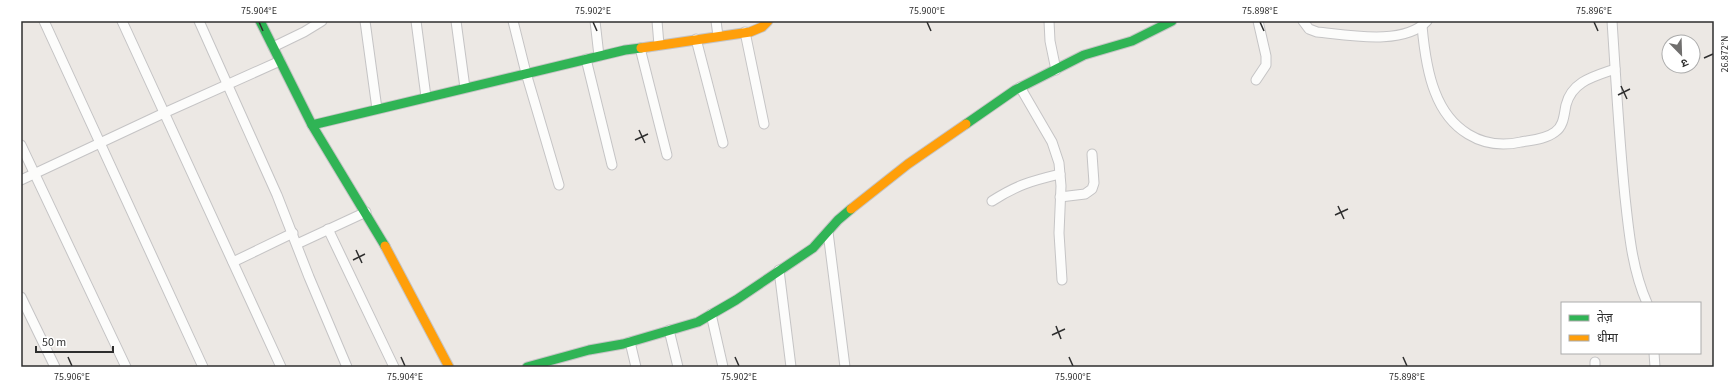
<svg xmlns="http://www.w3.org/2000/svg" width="1735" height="388" font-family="'Source Sans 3','Noto Sans Devanagari',sans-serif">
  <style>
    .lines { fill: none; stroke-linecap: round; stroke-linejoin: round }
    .street-casing { stroke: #c5c4c5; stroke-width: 11 }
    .fast-casing { stroke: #c5c4c5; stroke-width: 11 }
    .slow-casing { stroke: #c5c4c5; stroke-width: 11 }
    .street { stroke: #fcfcfb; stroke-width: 9 }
    .fast { stroke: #30b455; stroke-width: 9 }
    .slow { stroke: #ff9f0a; stroke-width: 9 }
    .ticks { fill: none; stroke: #2e2e2e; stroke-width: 1.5 }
    .neatline { fill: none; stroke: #2e2e2e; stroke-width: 1.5 }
    .ticks-label { font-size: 10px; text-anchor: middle; fill: #2e2e2e }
  </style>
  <rect width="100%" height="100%" fill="#ece8e4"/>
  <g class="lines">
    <!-- street casing -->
    <g class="street-casing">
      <g id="street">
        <polyline points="44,21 203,367"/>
        <polyline points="122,21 281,367"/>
        <polyline points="199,21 277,195 309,277 347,367"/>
        <polyline points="365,21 377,109"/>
        <polyline points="416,21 426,97"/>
        <polyline points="456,21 465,88"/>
        <polyline points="513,21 526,73 559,185"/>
        <polyline points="595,21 599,56"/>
        <polyline points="657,21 659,45"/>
        <polyline points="716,21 718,36"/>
        <polyline points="1049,21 1050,41 1056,70"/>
        <path d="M1303 21 1309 29 1317 32C1348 35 1404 46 1427 21"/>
        <path d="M1612 21C1616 80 1619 138 1625 197 1629 233 1632 269 1647 303"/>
        <path d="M1422 26C1424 48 1427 72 1435 92 1449 129 1481 151 1521 142 1532 140 1546 139 1555 132 1564 126 1564 114 1566 105 1572 81 1595 76 1615 69"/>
        <polyline points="745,32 764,124"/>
        <polyline points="696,39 723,143"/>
        <polyline points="273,47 304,32 322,21"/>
        <polyline points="640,48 667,155"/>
        <polyline points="586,59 612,165"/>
        <polyline points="1256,80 1266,65 1266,56 1258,21"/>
        <polyline points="1020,87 1052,142 1059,163 1061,186 1059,233 1062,280"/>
        <polyline points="21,145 126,367"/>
        <polyline points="21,180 164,113 280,61"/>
        <polyline points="1060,197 1085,194 1092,189 1094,183 1092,154"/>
        <path d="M992 201C1017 185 1031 181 1060 174"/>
        <polyline points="328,229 394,367"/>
        <polyline points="828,232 845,367"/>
        <polyline points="297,244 366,212"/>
        <polyline points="233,262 293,233"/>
        <polyline points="779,270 791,367"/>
        <polyline points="21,297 55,367"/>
        <polyline points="711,314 723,367"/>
        <polyline points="669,330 678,367"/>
        <polyline points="630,342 636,367"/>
        <polyline points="1654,353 1655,367"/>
        <polyline points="1595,362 1595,367"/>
      </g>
    </g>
    <!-- fast casing -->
    <g class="fast-casing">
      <g id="fast">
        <polyline points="260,21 312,125 385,246"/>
        <polyline points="966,124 1015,90 1084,55 1132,41 1172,21"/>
        <polyline points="312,125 625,50 641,48"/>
        <polyline points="527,367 589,350 623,344 698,322 736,300 813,248 838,220 851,209"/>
      </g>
    </g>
    <!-- slow casing -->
    <g class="slow-casing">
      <g id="slow">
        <polyline points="641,48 750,32 762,27 768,21"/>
        <polyline points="851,209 908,164 966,124"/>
        <polyline points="385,246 449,367"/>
      </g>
    </g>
    <!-- street -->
    <use href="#street" class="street"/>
    <!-- fast -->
    <use href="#fast" class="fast"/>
    <!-- slow -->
    <use href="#slow" class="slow"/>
  </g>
  <!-- ticks -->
  <path class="ticks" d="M259 22 263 31M593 22 597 31M927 22 931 31M1260 22 1264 31M1594 22 1598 31M1704 58 1713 54M1621 86 1627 99M1618 95 1630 89M639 130 645 143M635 140 648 134M1338 206 1344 219M1335 215 1348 209M356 250 362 263M353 260 365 254M1056 326 1061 339M1052 335 1065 329M68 357 72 366M401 357 405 366M735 357 739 366M1069 357 1073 366M1403 357 1407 366"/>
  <!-- border -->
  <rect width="1735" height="388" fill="none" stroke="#ffffff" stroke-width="44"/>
  <!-- legend -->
  <rect x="1561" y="302" width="140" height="52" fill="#ffffff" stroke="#ababab"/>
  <rect x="1569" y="315" width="20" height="6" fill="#30b455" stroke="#ababab"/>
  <text x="1597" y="322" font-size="12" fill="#2e2e2e">तेज़</text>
  <rect x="1569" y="335" width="20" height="6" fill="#ff9f0a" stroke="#ababab"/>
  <text x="1597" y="342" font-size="12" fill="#2e2e2e">धीमा</text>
  <!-- north arrow -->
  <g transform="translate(1681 54) rotate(157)"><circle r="19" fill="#ffffff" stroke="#ababab"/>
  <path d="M0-3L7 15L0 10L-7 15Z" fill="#706f6e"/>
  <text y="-6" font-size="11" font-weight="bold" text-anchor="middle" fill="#2e2e2e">उ</text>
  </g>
  <!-- scale -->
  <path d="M36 346v6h77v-6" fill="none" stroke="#2e2e2e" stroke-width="2"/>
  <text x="42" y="346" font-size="12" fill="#2e2e2e" stroke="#ffffff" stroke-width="3" paint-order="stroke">50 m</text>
  <rect x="22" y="22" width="1691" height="344" class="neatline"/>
  <g class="ticks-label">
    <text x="259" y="14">75.904°E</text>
    <text x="593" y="14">75.902°E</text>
    <text x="927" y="14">75.900°E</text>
    <text x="1260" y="14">75.898°E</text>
    <text x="1594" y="14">75.896°E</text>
    <text transform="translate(1724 54) rotate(-90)" y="4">26.872°N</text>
    <text x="72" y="380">75.906°E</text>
    <text x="405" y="380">75.904°E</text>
    <text x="739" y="380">75.902°E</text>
    <text x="1073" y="380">75.900°E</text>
    <text x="1407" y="380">75.898°E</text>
  </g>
</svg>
